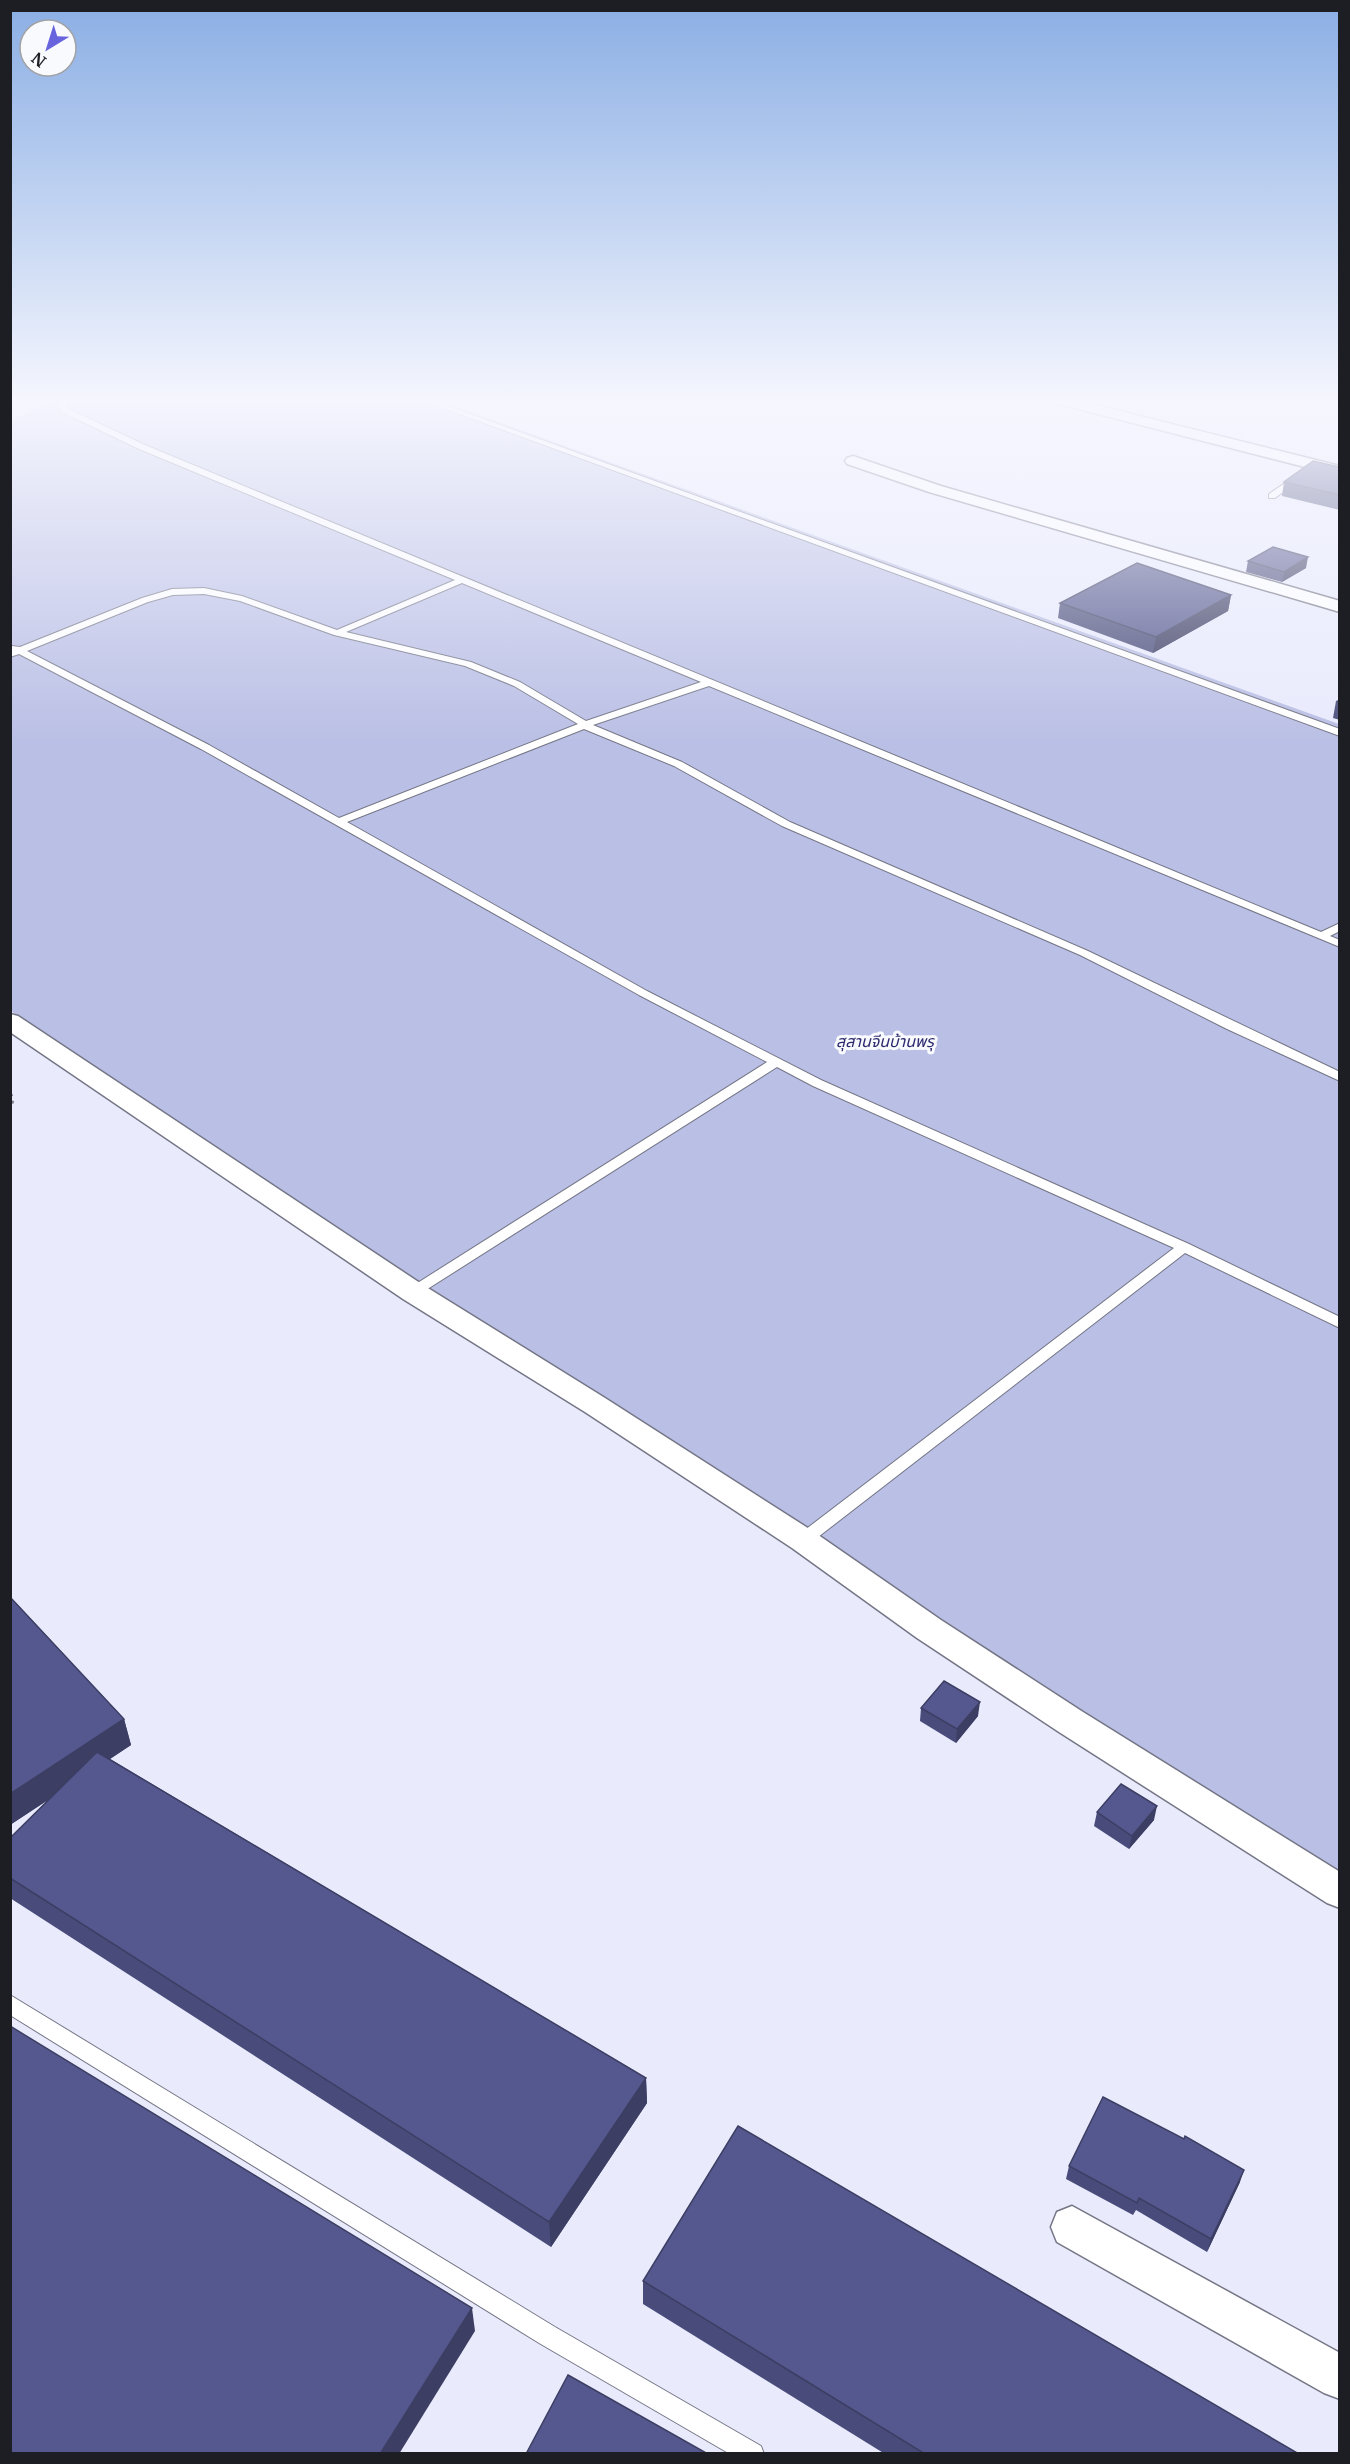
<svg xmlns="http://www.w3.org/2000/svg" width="1350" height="2464" font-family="Merriweather,'Noto Sans Thai',serif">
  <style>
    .green { fill: #babfe5 }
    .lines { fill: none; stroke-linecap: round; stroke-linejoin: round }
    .lane-casing { stroke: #747686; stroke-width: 2 }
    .street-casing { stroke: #747686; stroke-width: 3 }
    .path { stroke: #81838f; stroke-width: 4; stroke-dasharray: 3 4.5; stroke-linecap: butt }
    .lane { fill: #fff; fill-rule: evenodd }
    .street { fill: #fff; fill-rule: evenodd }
    .wall { fill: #494c7a }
    .shaded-wall { fill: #3c3e63 }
    .building { fill: #55588e; stroke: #3c3e63; stroke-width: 1.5 }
    .labels { text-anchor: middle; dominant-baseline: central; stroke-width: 6; stroke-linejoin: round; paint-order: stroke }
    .park-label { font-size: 16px; font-style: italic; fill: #2d2a6f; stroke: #f9fafd }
  </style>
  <rect width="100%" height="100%" fill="#e9ebfd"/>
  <!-- green -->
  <polygon class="green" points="54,397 429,397 1339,724 1339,1880 419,1286 11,1011 10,421 47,404"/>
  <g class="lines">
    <!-- lane casing -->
    <g class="lane-casing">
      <g id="lane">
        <path d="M64 397H71L66 404 68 409 145 445 1321 932 1340 923V931L1330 936 1340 940V947L709 686 593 725 682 762 790 822 1088 951 1340 1072V1081L1227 1029 1080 955 782 826 674 766 584 729 347 822 647 991 821 1080 1189 1244 1340 1317V1328L1185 1253 809 1544 803 1546 797 1544 795 1540 797 1536 1174 1248 813 1086 777 1067 418 1295H408L406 1292 408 1289 767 1062 639 995 201 749 19 654 10 657 12 646 20 647 142 598 172 589 204 588 242 596 337 630 455 580 139 449 62 412 58 404ZM462 583 701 682 586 721 520 682 471 662 346 632ZM204 594 240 601 334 635 465 666 514 686 578 724 339 818 209 745 27 651 148 602 173 595Z"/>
        <polygon points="413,397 423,397 1340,729 1340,736"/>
        <polygon points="1295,476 1302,478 1275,498 1269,498 1269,494"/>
        <polygon points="10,1995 555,2327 761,2446 764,2454 730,2454 539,2343 10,2015"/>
      </g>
    </g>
    <!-- street casing -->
    <g class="street-casing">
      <g id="street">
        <polygon points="1041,397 1064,397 1340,466 1340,476 1043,400"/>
        <polygon points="853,456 941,486 1340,601 1340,612 929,492 847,464 845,461 847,458"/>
        <polygon points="10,1014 18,1016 423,1285 605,1398 814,1532 941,1620 1083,1712 1340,1872 1340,1908 1327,1903 1059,1732 917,1638 792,1548 585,1412 403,1299 10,1032"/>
        <polygon points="1072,2206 1340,2353 1340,2399 1324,2393 1057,2242 1051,2227 1057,2212"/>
      </g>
    </g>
    <!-- path -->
    <polyline class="path" points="10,1094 13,1099 10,1107"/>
    <!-- lane -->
    <use href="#lane" class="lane"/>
    <!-- street -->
    <use href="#street" class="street"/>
  </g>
  <!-- wall -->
  <g class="wall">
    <polygon points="1340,467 1340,510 1282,496 1284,482"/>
    <polygon points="1248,561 1306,568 1282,582 1246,572"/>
    <polygon points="1231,595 1228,611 1153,653 1058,618 1060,603"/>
    <polygon points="1340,699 1340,720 1333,718 1336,701"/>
    <polygon points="10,1597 124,1719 131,1745 110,1759 646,2078 647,2103 551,2247 10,1898 10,1838 48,1800 10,1825"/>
    <polygon points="921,1708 978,1716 956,1743 920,1721"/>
    <polygon points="1097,1812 1154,1820 1129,1849 1094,1826"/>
    <polygon points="1069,2166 1240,2182 1207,2252 1136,2210 1133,2215 1066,2179"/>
    <polygon points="643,2281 1299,2454 885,2454 643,2304"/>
  </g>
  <!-- shaded-wall -->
  <g class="shaded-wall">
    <polygon points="1308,557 1306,568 1282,582 1284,572"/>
    <polygon points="1231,595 1228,611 1153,653 1156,637"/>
    <polygon points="980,1702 978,1716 956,1743 957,1729"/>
    <polygon points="124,1719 131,1745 10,1825 10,1794"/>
    <polygon points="1157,1806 1154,1820 1129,1849 1132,1836"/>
    <polygon points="646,2078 647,2103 551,2247 549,2222"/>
    <polygon points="1244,2170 1240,2182 1207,2252 1211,2239"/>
    <polygon points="472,2308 475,2331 399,2454 380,2454"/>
  </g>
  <!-- building -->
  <g class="building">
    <polygon points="1313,461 1340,467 1340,495 1284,482"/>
    <polygon points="1273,547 1308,557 1284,572 1248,561"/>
    <polygon points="1137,563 1231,595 1156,637 1060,603"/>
    <polygon points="10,1597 124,1719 10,1794"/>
    <polygon points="944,1681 980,1702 957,1729 921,1708"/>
    <polygon points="97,1752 646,2078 549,2222 10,1878 10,1838"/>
    <polygon points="1121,1784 1157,1806 1132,1836 1097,1812"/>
    <polygon points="10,2026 472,2308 380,2454 10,2454"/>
    <polygon points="1103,2097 1184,2139 1185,2136 1244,2170 1211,2239 1139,2198 1137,2203 1069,2166"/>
    <polygon points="738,2126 1299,2454 925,2454 643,2281"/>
    <polygon points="568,2375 708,2454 526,2454"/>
  </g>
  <!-- sky -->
  <linearGradient id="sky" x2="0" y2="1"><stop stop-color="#8aaee4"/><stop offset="0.54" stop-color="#f5f6fe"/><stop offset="1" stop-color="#f5f6fe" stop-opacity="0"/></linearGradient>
  <rect width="1350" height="742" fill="url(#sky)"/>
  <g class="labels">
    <!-- park labels -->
    <g class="park-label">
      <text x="885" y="1041">สุสานจีนบ้านพรุ</text>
    </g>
  </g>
  <!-- border -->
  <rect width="1350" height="2464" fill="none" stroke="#1d1e24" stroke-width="24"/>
  <!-- north arrow -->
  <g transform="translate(48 48) rotate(218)"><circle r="28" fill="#f9fafd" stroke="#a1a2a6" stroke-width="1.5"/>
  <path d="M0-4.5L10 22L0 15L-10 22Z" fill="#6764de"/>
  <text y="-9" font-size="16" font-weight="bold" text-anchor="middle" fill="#1d1e24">N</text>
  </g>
</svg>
